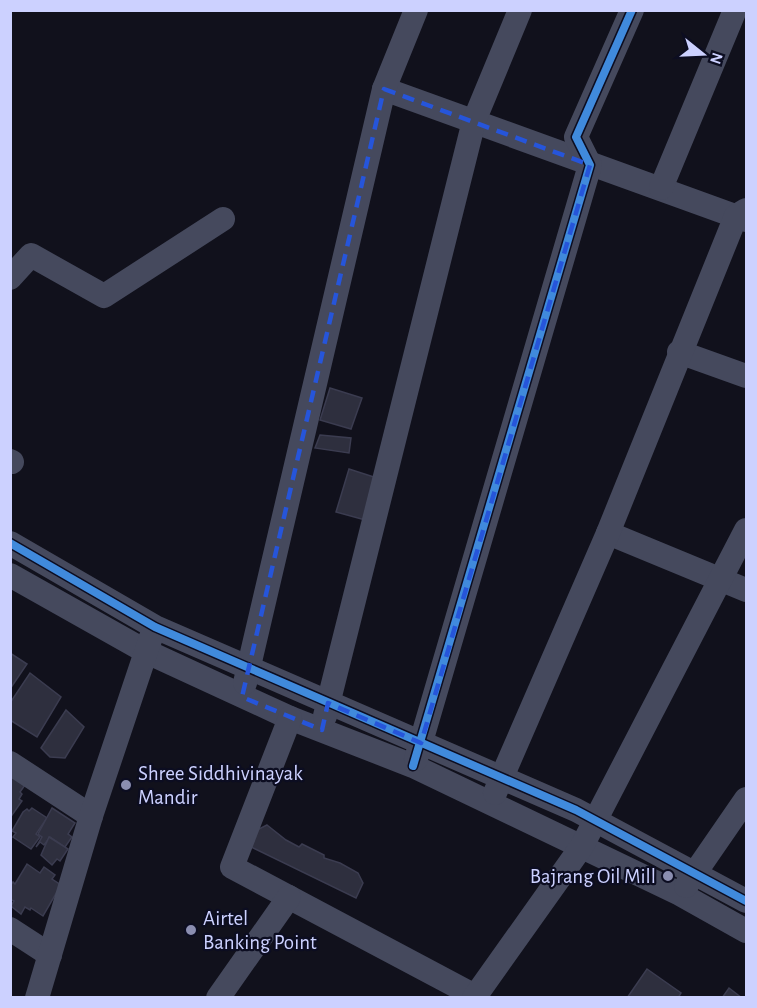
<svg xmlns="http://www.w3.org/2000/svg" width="757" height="1008" font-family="'Alegreya Sans',sans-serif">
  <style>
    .building { fill: #2e2f3e; stroke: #3b3c50; stroke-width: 1.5 }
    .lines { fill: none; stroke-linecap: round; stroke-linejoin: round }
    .minor { stroke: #45495d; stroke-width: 24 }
    .cycleway-casing { stroke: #0c0d21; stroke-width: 11 }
    .cycleway { stroke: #408adc; stroke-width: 8 }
    .marked { fill: none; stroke: #2655da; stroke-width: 4.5; stroke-dasharray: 12 8; stroke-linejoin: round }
    .poi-dot { fill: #8b8eb0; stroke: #0c0d21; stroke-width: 2 }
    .labels { text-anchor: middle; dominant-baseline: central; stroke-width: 4.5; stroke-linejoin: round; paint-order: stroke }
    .poi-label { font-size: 21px; fill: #ccd1ff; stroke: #0c0d21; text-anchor: start }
  </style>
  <rect width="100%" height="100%" fill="#11111c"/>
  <!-- building -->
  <g class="building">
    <polygon points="330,388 362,398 351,429 320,420"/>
    <polygon points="320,435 351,438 349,453 315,448"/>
    <polygon points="349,469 374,477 369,521 336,512"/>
    <polygon points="10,653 27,664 10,689"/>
    <polygon points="30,673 61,697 37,737 10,720 10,703"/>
    <polygon points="66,710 84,727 65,758 50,757 41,748"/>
    <polygon points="10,775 25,785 20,792 22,794 19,799 22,801 10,818"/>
    <polygon points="32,808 47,818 36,834 40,837 31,849 13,837 16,833 12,831 23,812 27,809 29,811"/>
    <polygon points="52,808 75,823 68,834 72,837 65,847 50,837 44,845 40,842 36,847 42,837 38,834"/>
    <polygon points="267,825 286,840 299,847 302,844 324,855 324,858 340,863 358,873 363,883 356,898 247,845 253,832"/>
    <polygon points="49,837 68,849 60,861 57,859 52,865 41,855"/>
    <polygon points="27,864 40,873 44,867 55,875 52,879 61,885 43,916 31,908 30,910 25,907 21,914 11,906 14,901 10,899 10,886 13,882 15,884"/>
    <polygon points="647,969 681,993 678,998 627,998"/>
    <polygon points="729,988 742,998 722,998"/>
  </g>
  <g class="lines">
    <!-- minor -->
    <g class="minor">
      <polyline points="384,89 746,220"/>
      <polyline points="661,188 735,10"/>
      <polyline points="10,278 31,255 104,296 223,219"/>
      <polyline points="679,352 746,376"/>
      <polyline points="10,461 12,462"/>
      <polyline points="608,533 746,590"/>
      <polyline points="10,543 155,627 576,810 746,901"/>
      <polyline points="10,575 145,651 290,718 413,766 680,894 746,931"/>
      <polyline points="245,683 384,89 416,10"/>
      <polyline points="325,716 474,121 520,10"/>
      <polyline points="290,718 232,867 475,996"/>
      <polyline points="416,759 590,165 576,137 632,10"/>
      <polyline points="10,763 91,816"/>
      <polyline points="495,793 608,533 736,216 746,210"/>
      <polyline points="686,886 746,799"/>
      <polyline points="10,929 50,955"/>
      <polyline points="37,998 91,816 151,637"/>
      <polyline points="218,998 289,897"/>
      <polyline points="474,998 582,846 746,530"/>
    </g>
    <!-- cycleway casing -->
    <g class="cycleway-casing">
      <g id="cycleway">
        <polyline points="10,543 155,627 576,810 746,901"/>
        <polyline points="413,766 590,165 576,137 632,10"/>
      </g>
    </g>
    <!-- cycleway -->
    <use href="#cycleway" class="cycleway"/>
  </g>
  <!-- marked area -->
  <path class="marked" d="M384 89 590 165 421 743 328 703 322 730 242 697Z"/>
  <!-- markers -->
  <g class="poi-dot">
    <circle cx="126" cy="785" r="6"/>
    <circle cx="668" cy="876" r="6"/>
    <circle cx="191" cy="930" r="6"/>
  </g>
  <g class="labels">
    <!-- poi labels -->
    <g class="poi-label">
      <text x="138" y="773">Shree Siddhivinayak<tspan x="138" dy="24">Mandir</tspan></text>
      <text x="656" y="876" text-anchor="end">Bajrang Oil Mill</text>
      <text x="203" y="918">Airtel<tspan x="203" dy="24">Banking Point</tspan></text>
    </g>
  </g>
  <!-- border -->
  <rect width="757" height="1008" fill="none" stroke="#ccd1ff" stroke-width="24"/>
  <!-- north arrow -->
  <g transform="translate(703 54) rotate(108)" stroke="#0c0d21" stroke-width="4.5" paint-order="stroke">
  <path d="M0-4.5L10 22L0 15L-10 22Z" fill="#ccd1ff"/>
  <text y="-9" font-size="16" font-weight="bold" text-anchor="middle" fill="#ccd1ff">N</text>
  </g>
</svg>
